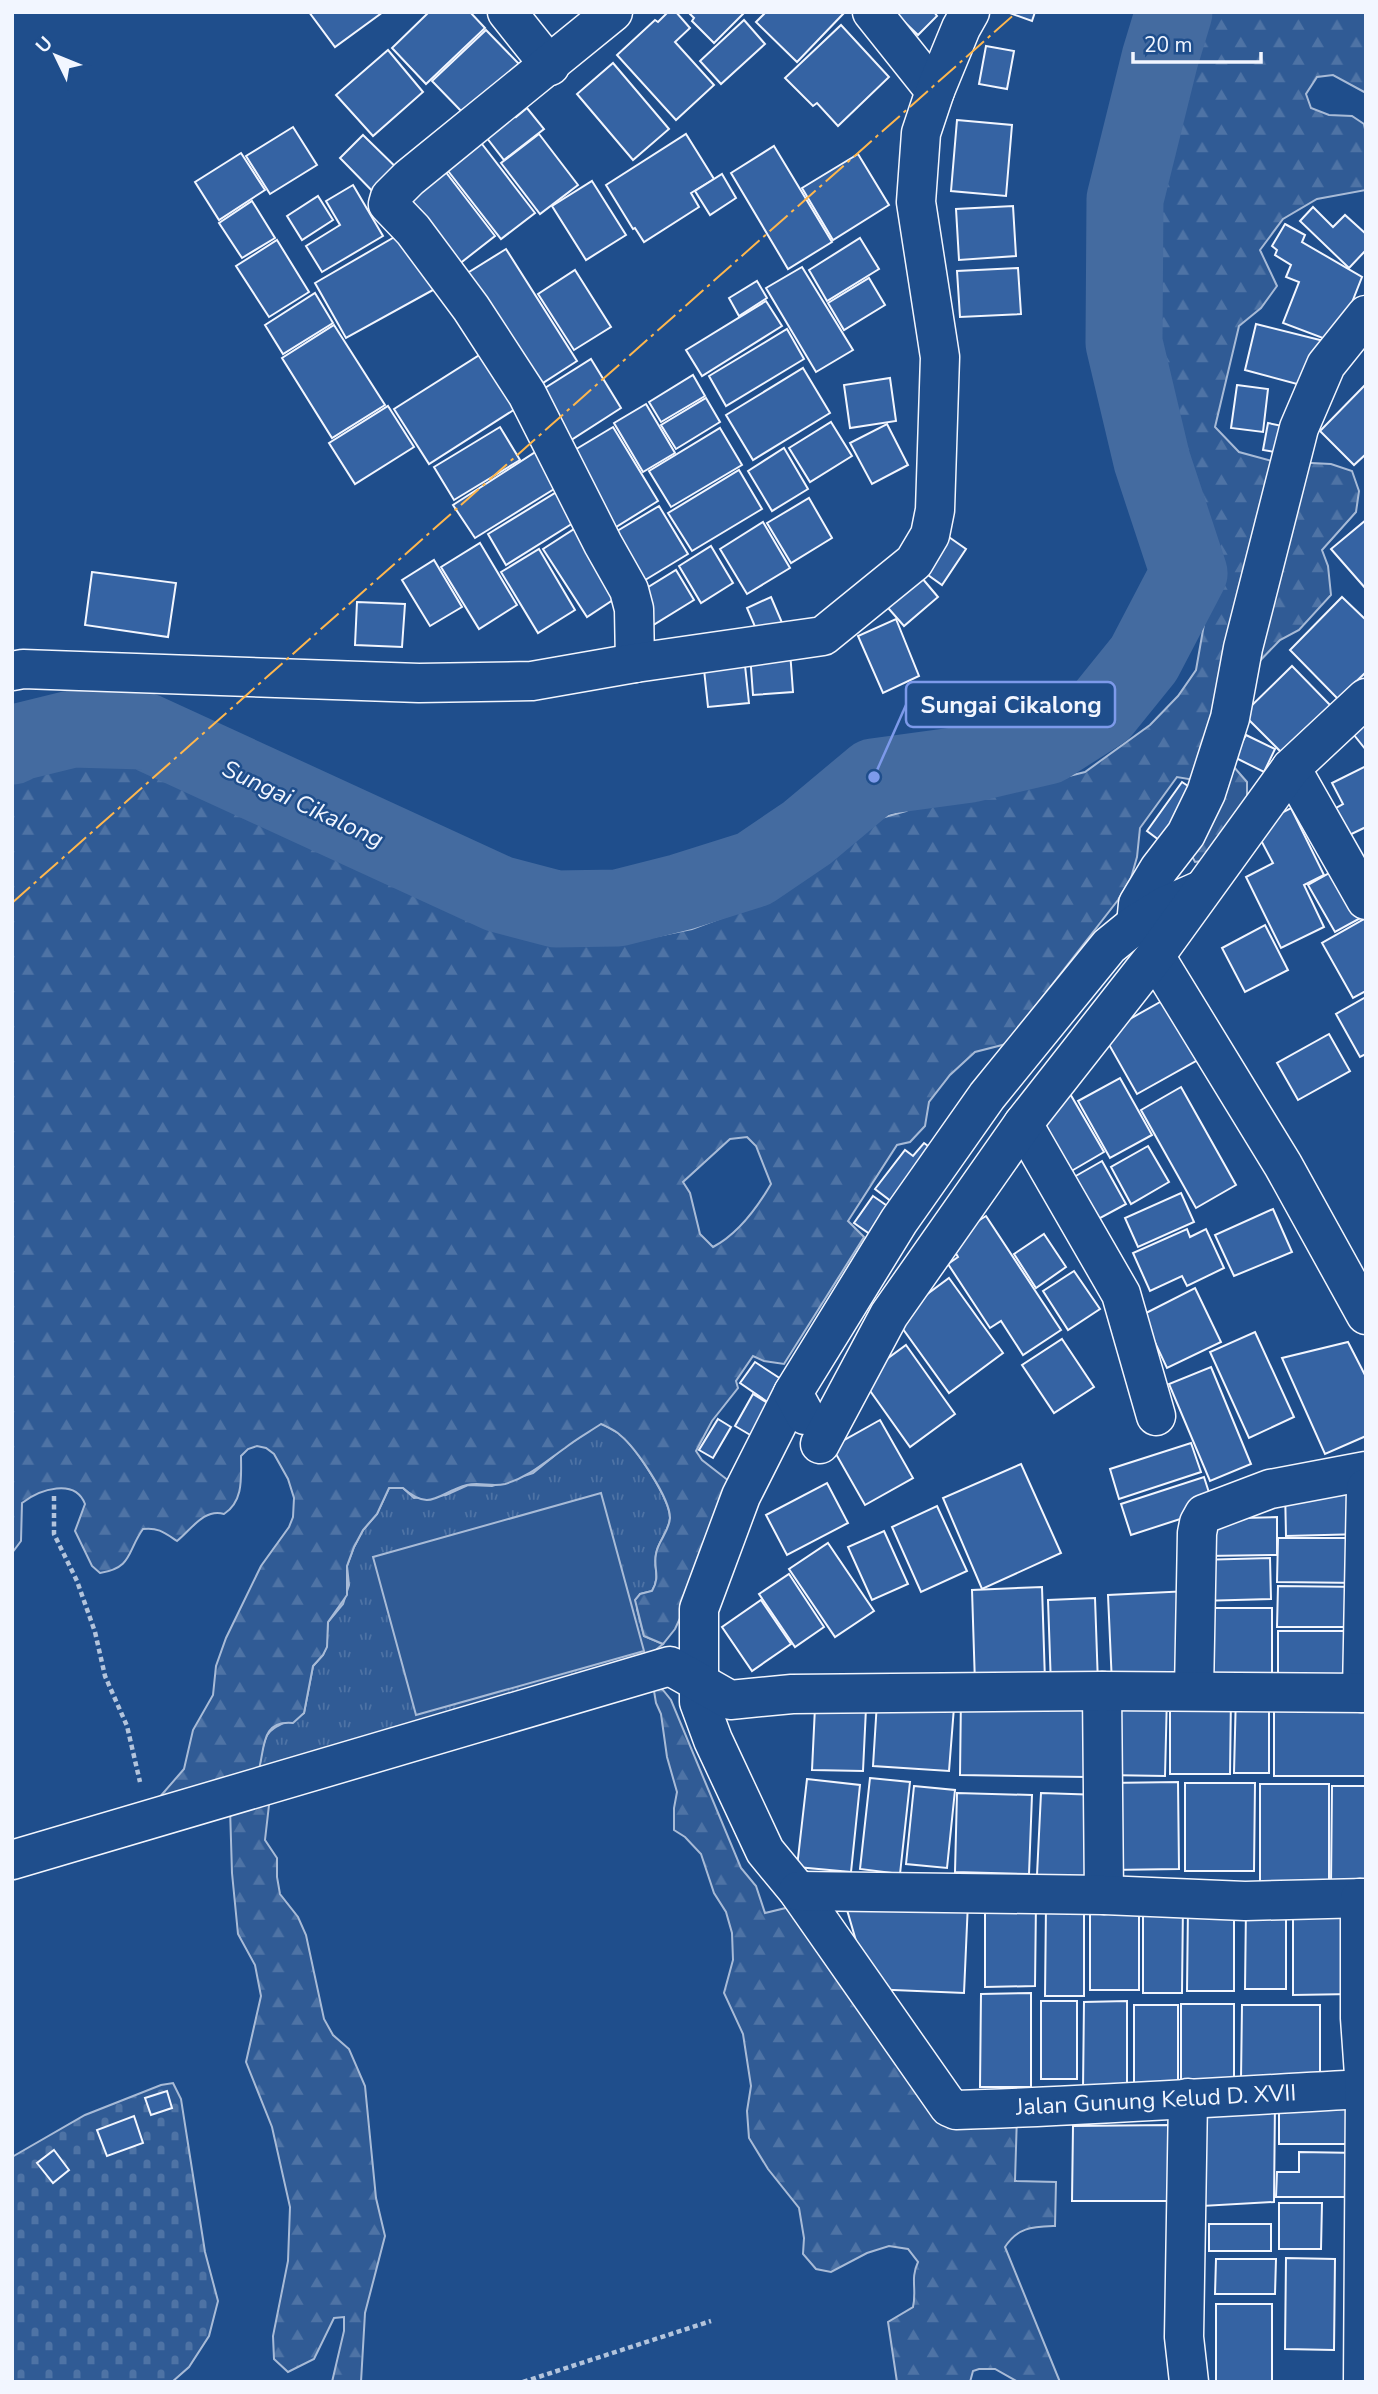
<svg xmlns="http://www.w3.org/2000/svg" width="1378" height="2394" font-family="'Nunito Sans',sans-serif">
  <style>
    .grass { fill: url(#grass-tufts); stroke: #a8bbd7; stroke-width: 2 }
    .forest { fill: url(#forest-firs); stroke: #a8bbd7; stroke-width: 2; fill-rule: evenodd }
    .cemetery { fill: url(#cemetery-stones); stroke: #a8bbd7; stroke-width: 2 }
    .pitch { fill: #305b95; stroke: #a8bbd7; stroke-width: 2 }
    .lines { fill: none; stroke-linecap: round; stroke-linejoin: round }
    .river { stroke: #446ba0; stroke-width: 77 }
    .building { fill: #3563a3; stroke: #f2f6ff; stroke-width: 2 }
    .street-casing { stroke: #f2f6ff; stroke-width: 41 }
    .path { stroke: #b3c4dc; stroke-width: 4.5; stroke-dasharray: 5 3.5; stroke-linecap: butt }
    .street { stroke: #1f4e8c; stroke-width: 38 }
    .power { stroke: #ffb74d; stroke-width: 2; stroke-dasharray: 24 5 3.5 5; stroke-linecap: butt }
    .labels { text-anchor: middle; dominant-baseline: central; stroke-width: 5; stroke-linejoin: round; paint-order: stroke }
    .street-label { font-size: 23px; fill: #f2f6ff; stroke: #1f4e8c }
    .water-label { font-size: 24px; font-style: italic; fill: #f2f6ff; stroke: #1f4e8c }
    .leader { fill: none; stroke: #7d9aea; stroke-width: 2.5 }
    .callout-dot { fill: #7d9aea; stroke: #1f4e8c; stroke-width: 2.5 }
    .callout { fill: #1f4e8c; stroke: #7d9aea; stroke-width: 2.5 }
    .callout-label { font-size: 24px; text-anchor: middle; font-weight: bold; fill: #f2f6ff }
  </style>
  <defs>
    <pattern id="grass-tufts" width="24" height="20" patternUnits="userSpaceOnUse" patternTransform="scale(1.75)"><rect width="24" height="20" fill="#305b95"/><path d="M3 7l-1-3M5 7V3M7 7l1-3M15 17l-1-3M17 17v-4M19 17l1-3" fill="none" stroke="#4e73a5"/></pattern>
    <pattern id="forest-firs" width="22" height="20" patternUnits="userSpaceOnUse" patternTransform="scale(1.75)"><rect width="22" height="20" fill="#305b95"/><path d="M5 1l3.5 6h-7zM16 11l3.5 6h-7z" fill="#4e73a5"/></pattern>
    <pattern id="cemetery-stones" width="16" height="16" patternUnits="userSpaceOnUse" patternTransform="scale(1.75)"><rect width="16" height="16" fill="#305b95"/><path d="M2 7V4a2 2 0 0 1 4 0v3zM10 15v-3a2 2 0 0 1 4 0v3z" fill="#4e73a5"/></pattern>
  </defs>
  <rect width="100%" height="100%" fill="#1f4e8c"/>
  <!-- grass -->
  <path class="grass" d="M601 1423C607 1427 614 1430 620 1434 635 1447 670 1498 670 1518 669 1532 658 1541 656 1554 653 1569 661 1576 652 1591L640 1594 637 1609 644 1636 663 1644 646 1658 259 1768C266 1723 267 1733 304 1713L313 1666 323 1655 326 1647 328 1622 343 1604 349 1585 347 1566 354 1547 363 1530 377 1514 389 1488H403L414 1498 446 1495 468 1485 492 1486 533 1473 565 1447Z"/>
  <!-- forest -->
  <g class="forest">
    <path d="M1190 12H1366V93L1333 75 1317 77 1306 94 1311 108 1329 115 1352 116 1364 124 1366 134V190L1317 199 1283 219 1260 250 1277 286 1261 308 1239 326 1215 427 1239 452 1272 461 1331 464 1352 471 1359 491 1356 512 1322 550 1328 566 1331 595 1299 630 1280 640 1252 669 1233 766 1247 782V811L1214 859 1195 862 1189 850 1195 780 1177 777 1140 828 1137 857 1131 878 1118 900 1006 1044 975 1052 950 1075 929 1102 925 1126 910 1142 897 1145 848 1221 864 1237 784 1364 764 1361 753 1356 736 1381 738 1388 712 1421 696 1451 702 1460 729 1481 682 1614 675 1629 663 1644 644 1636 635 1600 640 1594 652 1591C661 1576 653 1569 656 1554 658 1541 669 1532 670 1518 670 1498 636 1448 620 1435 615 1430 607 1427 601 1424 589 1432 576 1439 565 1448 545 1462 529 1477 505 1484 492 1487 479 1482 467 1485 439 1492 431 1513 403 1488H389L377 1514 363 1530 354 1547 347 1566V1595L328 1622 327 1647 323 1655 313 1666 304 1713 293 1723C261 1720 265 1747 259 1769L151 1807 184 1769 193 1730 213 1695 216 1666 226 1638 261 1566 289 1527 293 1517 294 1498 288 1479 274 1454 266 1448 257 1446 248 1449 241 1456C241 1477 244 1501 224 1514 204 1508 191 1530 177 1541 165 1533 158 1527 143 1529 127 1551 133 1568 100 1573L92 1566 75 1531 85 1504C75 1478 40 1489 22 1503L21 1541 12 1553V782L27 771 78 750 136 753 184 766 248 799 276 805 350 854 432 896 479 910 544 940 613 945 692 929 737 912 775 890 790 879 822 843 867 822 906 811 940 792 979 781 1053 780 1085 772 1150 725 1178 696 1196 670 1207 607V573L1196 504 1178 476 1166 451 1154 315 1144 293 1138 248 1154 163 1172 101 1178 36ZM747 1137 756 1146 771 1184C757 1208 738 1234 713 1247L700 1234 690 1193 683 1182 730 1139Z"/>
    <path d="M653 1685 663 1690 671 1700 741 1868 756 1886 765 1913 794 1906 934 2113 1017 2115 1015 2181 1056 2182 1055 2226C1032 2227 1018 2227 1005 2247L1060 2382H1018L995 2369H979L973 2371 970 2382H897L888 2322 913 2307C917 2289 910 2279 918 2262L908 2249 889 2246 867 2253 831 2272 816 2269 803 2254 804 2238 799 2208 768 2169 749 2138 747 2111 751 2086 743 2034 724 1993 733 1960 732 1933 726 1912 714 1893 701 1854 685 1837 674 1830V1808L677 1792 667 1757 661 1714 656 1703Z"/>
    <polygon points="266,1797 269,1805 265,1840 277,1858 277,1877 280,1894 298,1917 306,1935 324,2019 333,2035 349,2049 365,2086 376,2198 385,2236 365,2313 361,2382 332,2382 344,2331 344,2317 334,2318 314,2359 288,2372 274,2359 273,2336 288,2261 290,2207 272,2127 246,2062 261,1996 255,1965 238,1934 232,1873 230,1808"/>
  </g>
  <!-- cemetery -->
  <polygon class="cemetery" points="173,2083 181,2099 205,2252 218,2301 209,2336 189,2367 172,2382 12,2382 12,2157 85,2115 161,2085"/>
  <!-- pitch -->
  <polygon class="pitch" points="601,1493 644,1651 416,1715 373,1557"/>
  <g class="lines">
    <!-- river -->
    <polyline class="river" points="12,746 19,742 72,729 144,731 499,894 556,909 618,908 681,892 754,869 807,833 874,777 970,764 1047,746 1102,711 1144,659 1189,573 1152,461 1124,343 1125,199 1160,58 1174,12"/>
  </g>
  <!-- building -->
  <g class="building">
    <polygon points="309,12 383,12 335,47"/>
    <polygon points="429,12 470,12 485,28 426,84 392,48"/>
    <polygon points="668,12 676,12 690,28 675,42 714,85 676,120 617,55 655,20 658,22"/>
    <polygon points="688,12 745,12 714,43 692,21 694,18"/>
    <polygon points="766,12 844,12 844,13 797,62 756,22"/>
    <polygon points="894,12 934,12 937,16 918,35"/>
    <polygon points="1007,12 1035,12 1032,21"/>
    <polygon points="744,20 765,44 721,84 700,61"/>
    <polygon points="841,25 889,77 838,126 817,103 813,106 785,78"/>
    <polygon points="486,30 519,64 465,115 432,81"/>
    <polygon points="986,46 1014,51 1007,89 979,84"/>
    <polygon points="388,50 423,92 373,136 336,95"/>
    <polygon points="613,63 669,129 633,160 577,94"/>
    <polygon points="505,101 516,117 527,108 544,129 504,160 476,124"/>
    <polygon points="957,120 1012,125 1006,196 951,191"/>
    <polygon points="293,127 317,165 270,194 246,156"/>
    <polygon points="472,131 535,213 501,239 438,158"/>
    <polygon points="539,134 578,185 540,214 501,163"/>
    <polygon points="686,134 714,179 691,193 699,207 644,242 635,228 633,229 606,185"/>
    <polygon points="363,135 408,179 384,203 340,158"/>
    <polygon points="774,146 832,242 788,269 731,173"/>
    <polygon points="241,153 265,190 219,220 195,182"/>
    <polygon points="858,154 889,205 833,240 802,188"/>
    <polygon points="438,162 495,236 449,272 391,197"/>
    <polygon points="722,174 736,198 710,215 695,191"/>
    <polygon points="592,181 626,235 586,260 552,206"/>
    <polygon points="353,185 383,236 322,272 306,246 340,225 326,201"/>
    <polygon points="318,196 333,220 302,240 287,216"/>
    <polygon points="252,201 275,238 242,258 219,223"/>
    <polygon points="1013,206 1016,256 959,260 956,209"/>
    <polygon points="1313,207 1333,227 1345,215 1366,234 1366,250 1349,268 1300,221"/>
    <polygon points="1285,224 1305,235 1302,242 1362,277 1336,343 1283,323 1299,282 1286,277 1291,265 1275,255 1277,250 1272,246"/>
    <polygon points="410,228 442,285 346,338 315,283"/>
    <polygon points="860,238 879,269 827,301 809,270"/>
    <polygon points="277,240 309,292 269,317 236,266"/>
    <polygon points="506,249 577,361 532,390 461,277"/>
    <polygon points="802,267 853,350 816,372 766,288"/>
    <polygon points="1018,268 1021,314 960,317 957,271"/>
    <polygon points="575,270 611,327 574,350 538,294"/>
    <polygon points="869,278 885,305 844,330 828,303"/>
    <polygon points="757,281 767,298 739,316 729,298"/>
    <polygon points="315,293 333,323 283,354 265,325"/>
    <polygon points="766,301 782,326 702,376 686,350"/>
    <polygon points="1256,324 1324,341 1312,388 1245,370"/>
    <polygon points="334,325 385,405 332,438 282,358"/>
    <polygon points="787,329 804,359 726,406 709,376"/>
    <polygon points="489,349 523,404 429,464 394,409"/>
    <polygon points="591,359 621,408 568,442 537,393"/>
    <polygon points="803,368 830,413 753,460 726,415"/>
    <polygon points="693,375 705,396 661,422 649,402"/>
    <polygon points="890,378 896,421 850,428 844,385"/>
    <polygon points="1366,384 1366,454 1354,465 1320,431"/>
    <polygon points="1237,385 1268,389 1263,432 1231,428"/>
    <polygon points="706,398 720,422 676,449 661,425"/>
    <polygon points="646,404 675,453 643,472 614,423"/>
    <polygon points="388,406 414,447 355,484 329,443"/>
    <polygon points="831,422 852,456 810,482 789,448"/>
    <polygon points="1268,423 1287,427 1281,453 1263,450"/>
    <polygon points="887,424 908,465 872,484 850,443"/>
    <polygon points="500,427 520,460 454,500 434,467"/>
    <polygon points="613,427 658,501 608,532 563,457"/>
    <polygon points="720,428 742,465 671,507 649,471"/>
    <polygon points="784,448 808,489 772,511 748,471"/>
    <polygon points="537,451 559,486 475,538 453,505"/>
    <polygon points="739,470 762,509 692,551 668,513"/>
    <polygon points="568,485 586,515 506,565 488,534"/>
    <polygon points="809,498 832,538 791,563 767,523"/>
    <polygon points="659,506 688,554 632,588 602,540"/>
    <polygon points="1366,520 1366,589 1331,549"/>
    <polygon points="585,522 628,590 587,617 543,549"/>
    <polygon points="763,522 790,568 747,594 720,549"/>
    <polygon points="946,535 966,549 942,585 921,570"/>
    <polygon points="480,543 517,605 479,629 441,567"/>
    <polygon points="711,546 733,583 701,603 679,566"/>
    <polygon points="539,549 575,610 538,633 501,572"/>
    <polygon points="434,560 462,607 430,626 402,580"/>
    <polygon points="676,570 694,600 650,627 632,597"/>
    <polygon points="916,571 938,597 904,626 882,601"/>
    <polygon points="92,572 176,583 168,637 85,625"/>
    <polygon points="771,597 783,625 759,636 747,608"/>
    <polygon points="1342,597 1366,620 1366,672 1338,699 1290,650"/>
    <polygon points="357,602 405,604 402,647 355,645"/>
    <polygon points="896,619 919,676 883,693 858,636"/>
    <polygon points="790,651 793,692 753,695 750,654"/>
    <polygon points="744,656 749,703 708,707 703,660"/>
    <polygon points="1292,666 1332,707 1284,755 1243,714"/>
    <polygon points="1366,717 1366,750 1350,730"/>
    <polygon points="1246,735 1275,749 1264,772 1234,757"/>
    <polygon points="1366,766 1366,827 1339,840 1325,814 1343,804 1332,783"/>
    <polygon points="1182,782 1200,794 1167,846 1147,831"/>
    <polygon points="1291,808 1324,875 1304,885 1324,927 1281,948 1246,877 1273,863 1254,827"/>
    <polygon points="1342,866 1366,915 1335,932 1308,885"/>
    <polygon points="1366,918 1366,991 1353,998 1322,943"/>
    <polygon points="1265,925 1288,970 1245,992 1222,948"/>
    <polygon points="1169,997 1203,1057 1137,1094 1103,1034"/>
    <polygon points="1366,997 1366,1054 1360,1057 1336,1014"/>
    <polygon points="1329,1034 1350,1071 1298,1100 1277,1063"/>
    <polygon points="1120,1078 1152,1135 1110,1158 1078,1101"/>
    <polygon points="1181,1087 1236,1185 1196,1208 1141,1110"/>
    <polygon points="1069,1092 1104,1152 1068,1173 1033,1113"/>
    <polygon points="924,1143 940,1155 900,1208 875,1189 905,1150 913,1156"/>
    <polygon points="1148,1146 1169,1182 1131,1204 1111,1167"/>
    <polygon points="1102,1161 1126,1204 1091,1223 1067,1181"/>
    <polygon points="1181,1193 1194,1222 1138,1247 1125,1218"/>
    <polygon points="873,1196 896,1212 877,1239 854,1223"/>
    <polygon points="1273,1209 1292,1252 1234,1276 1215,1235"/>
    <polygon points="986,1216 1061,1330 1023,1355 1001,1321 990,1328 948,1264 958,1257 948,1240"/>
    <polygon points="1187,1229 1190,1237 1206,1229 1224,1268 1187,1286 1182,1276 1150,1291 1133,1253"/>
    <polygon points="1044,1234 1066,1267 1036,1288 1014,1254"/>
    <polygon points="1074,1271 1100,1309 1068,1330 1043,1291"/>
    <polygon points="949,1278 1003,1353 949,1393 895,1318"/>
    <polygon points="1195,1288 1221,1342 1167,1368 1142,1315"/>
    <polygon points="1255,1332 1294,1417 1249,1438 1210,1352"/>
    <polygon points="1062,1339 1094,1387 1054,1413 1022,1365"/>
    <polygon points="1348,1342 1366,1377 1366,1436 1325,1454 1282,1358"/>
    <polygon points="906,1345 955,1414 910,1447 861,1378"/>
    <polygon points="755,1362 784,1381 769,1403 740,1383"/>
    <polygon points="1211,1367 1251,1464 1210,1481 1169,1384"/>
    <polygon points="753,1394 771,1405 752,1436 735,1426"/>
    <polygon points="718,1419 731,1427 713,1458 699,1450"/>
    <polygon points="880,1420 913,1478 865,1505 832,1447"/>
    <polygon points="1191,1443 1201,1472 1119,1499 1110,1469"/>
    <polygon points="1021,1464 1061,1553 982,1589 943,1498"/>
    <polygon points="1204,1477 1214,1508 1131,1535 1121,1504"/>
    <polygon points="827,1483 848,1523 787,1555 766,1515"/>
    <polygon points="1362,1485 1363,1534 1286,1536 1285,1488"/>
    <polygon points="937,1506 967,1571 921,1592 892,1527"/>
    <polygon points="1277,1517 1277,1555 1206,1556 1205,1519"/>
    <polygon points="884,1531 908,1584 872,1600 848,1547"/>
    <polygon points="1278,1538 1360,1538 1360,1583 1277,1582"/>
    <polygon points="828,1543 874,1611 835,1637 789,1569"/>
    <polygon points="1270,1558 1271,1599 1199,1601 1198,1560"/>
    <polygon points="789,1574 824,1627 795,1647 759,1594"/>
    <polygon points="1278,1586 1361,1587 1360,1627 1277,1627"/>
    <polygon points="1042,1587 1045,1681 975,1684 972,1590"/>
    <polygon points="1189,1591 1192,1680 1112,1684 1108,1595"/>
    <polygon points="1095,1598 1098,1684 1051,1686 1048,1600"/>
    <polygon points="761,1600 791,1644 752,1671 722,1627"/>
    <polygon points="1201,1608 1272,1608 1272,1686 1200,1685"/>
    <polygon points="1278,1631 1358,1631 1357,1689 1278,1688"/>
    <polygon points="1236,1693 1269,1693 1269,1773 1234,1773"/>
    <polygon points="1107,1694 1167,1695 1165,1776 1105,1775"/>
    <polygon points="1170,1694 1231,1694 1230,1774 1170,1774"/>
    <polygon points="1274,1694 1366,1695 1366,1776 1274,1776"/>
    <polygon points="961,1695 1088,1697 1087,1777 960,1775"/>
    <polygon points="877,1702 954,1707 949,1771 873,1766"/>
    <polygon points="815,1707 866,1708 863,1771 812,1770"/>
    <polygon points="870,1778 910,1782 900,1874 860,1869"/>
    <polygon points="807,1779 860,1785 851,1872 797,1867"/>
    <polygon points="1178,1782 1179,1869 1109,1870 1108,1783"/>
    <polygon points="1185,1783 1255,1783 1254,1871 1185,1871"/>
    <rect x="1260" y="1784" width="69" height="106"/>
    <polygon points="914,1786 955,1790 947,1868 906,1864"/>
    <polygon points="1332,1786 1366,1786 1366,1883 1331,1883"/>
    <polygon points="957,1793 1032,1795 1029,1874 955,1872"/>
    <polygon points="1041,1793 1101,1795 1098,1877 1037,1875"/>
    <polygon points="843,1896 968,1902 964,1993 870,1989"/>
    <polygon points="985,1901 1036,1901 1035,1986 985,1987"/>
    <rect x="1090" y="1902" width="49" height="88"/>
    <polygon points="1143,1902 1183,1903 1182,1993 1143,1993"/>
    <polygon points="1084,1904 1084,1996 1045,1996 1046,1905"/>
    <polygon points="1188,1907 1234,1907 1234,1991 1187,1991"/>
    <polygon points="1246,1907 1286,1907 1286,1989 1245,1989"/>
    <polygon points="1293,1917 1354,1917 1353,1994 1293,1995"/>
    <polygon points="1031,1993 1031,2087 980,2087 981,1994"/>
    <rect x="1041" y="2001" width="36" height="78"/>
    <polygon points="1127,2001 1127,2089 1083,2089 1084,2002"/>
    <rect x="1181" y="2004" width="53" height="82"/>
    <polygon points="1134,2005 1178,2005 1178,2089 1134,2090"/>
    <polygon points="1242,2005 1320,2005 1320,2079 1241,2079"/>
    <polygon points="167,2091 172,2108 151,2115 145,2098"/>
    <rect x="1279" y="2097" width="72" height="47"/>
    <polygon points="1275,2100 1274,2202 1202,2206 1203,2104"/>
    <polygon points="134,2116 143,2143 107,2156 97,2130"/>
    <polygon points="1169,2125 1169,2201 1072,2201 1073,2126"/>
    <polygon points="54,2150 69,2170 53,2183 37,2163"/>
    <polygon points="1299,2152 1359,2153 1363,2197 1276,2197 1277,2172 1299,2172"/>
    <polygon points="1279,2203 1322,2203 1321,2249 1279,2249"/>
    <rect x="1209" y="2224" width="62" height="27"/>
    <polygon points="1286,2258 1335,2259 1334,2350 1285,2349"/>
    <polygon points="1216,2259 1276,2259 1275,2294 1215,2294"/>
    <rect x="1216" y="2304" width="56" height="78"/>
  </g>
  <g class="lines">
    <!-- street casing -->
    <g class="street-casing">
      <g id="street">
        <polyline points="507,12 550,66"/>
        <polyline points="613,12 409,178 390,197 388,204 413,230 471,308 527,394 603,544 629,590 634,609 635,663"/>
        <polyline points="872,12 935,91"/>
        <polyline points="12,671 23,669 419,683 532,681 635,663 823,636 914,562 930,535 935,510 940,357 916,202 921,133 935,91 961,28 970,12"/>
        <polyline points="1291,768 1366,900"/>
        <polyline points="1136,924 1138,904 1159,869 1186,834 1206,793 1230,718 1243,648 1299,428 1326,365 1366,315"/>
        <polyline points="1155,956 1283,1165 1366,1315"/>
        <polyline points="1023,1124 1121,1294 1156,1416"/>
        <path d="M793 1393 741 1496 699 1609V1702L713 1740 765 1851 798 1891 949 2107 956 2110C1093 2106 1228 2096 1365 2089"/>
        <polyline points="805,1415 793,1393 899,1221 987,1096 1109,946 1136,924 1165,906 1199,891"/>
        <polyline points="820,1444 889,1315 1023,1124 1155,956 1291,768 1366,698"/>
        <polyline points="1102,1691 1104,1895"/>
        <polyline points="1194,1691 1197,1533 1199,1523 1204,1514 1270,1489 1366,1471"/>
        <polyline points="1362,1693 1366,1488"/>
        <polyline points="12,1860 670,1666 730,1700 792,1694 1102,1691 1366,1693"/>
        <polyline points="798,1891 1104,1895 1245,1901 1366,1898"/>
        <polyline points="1360,1898 1360,2018 1365,2089 1363,2382"/>
        <polyline points="1188,2098 1184,2337 1189,2382"/>
      </g>
    </g>
    <!-- path -->
    <g class="path">
      <polyline points="54,1496 54,1534 77,1581 95,1632 105,1676 127,1726 140,1782"/>
      <polyline points="523,2382 711,2321"/>
    </g>
    <!-- street -->
    <use href="#street" class="street"/>
    <!-- power -->
    <polyline class="power" points="12,903 1017,12"/>
  </g>
  <g class="labels">
    <!-- street labels -->
    <g class="street-label">
      <text transform="translate(1156 2100) rotate(-3)">Jalan Gunung Kelud D. XVII</text>
    </g>
    <!-- water labels -->
    <g class="water-label">
      <text transform="translate(303 804) rotate(25)">Sungai Cikalong</text>
    </g>
  </g>
  <!-- callouts -->
  <path class="leader" d="M874 777L906 705"/>
  <circle class="callout-dot" cx="874" cy="777" r="7"/>
  <rect class="callout" x="906" y="682" width="209" height="45" rx="7"/>
  <g class="callout-label">
    <text x="1011" y="713">Sungai Cikalong</text>
  </g>
  <!-- border -->
  <rect width="1378" height="2394" fill="none" stroke="#f2f6ff" stroke-width="28"/>
  <!-- north arrow -->
  <g transform="translate(56 56) rotate(313)" stroke="#1f4e8c" stroke-width="5" paint-order="stroke">
  <path d="M0-5L12 26L0 18L-12 26Z" fill="#f2f6ff"/>
  <text y="-10" font-size="19" font-weight="bold" text-anchor="middle" fill="#f2f6ff">U</text>
  </g>
  <!-- scale -->
  <path d="M1133 52v10h128v-10" fill="none" stroke="#f2f6ff" stroke-width="3.5"/>
  <text x="1144" y="52" font-size="21" fill="#f2f6ff" stroke="#1f4e8c" stroke-width="5" paint-order="stroke">20 m</text>
</svg>
